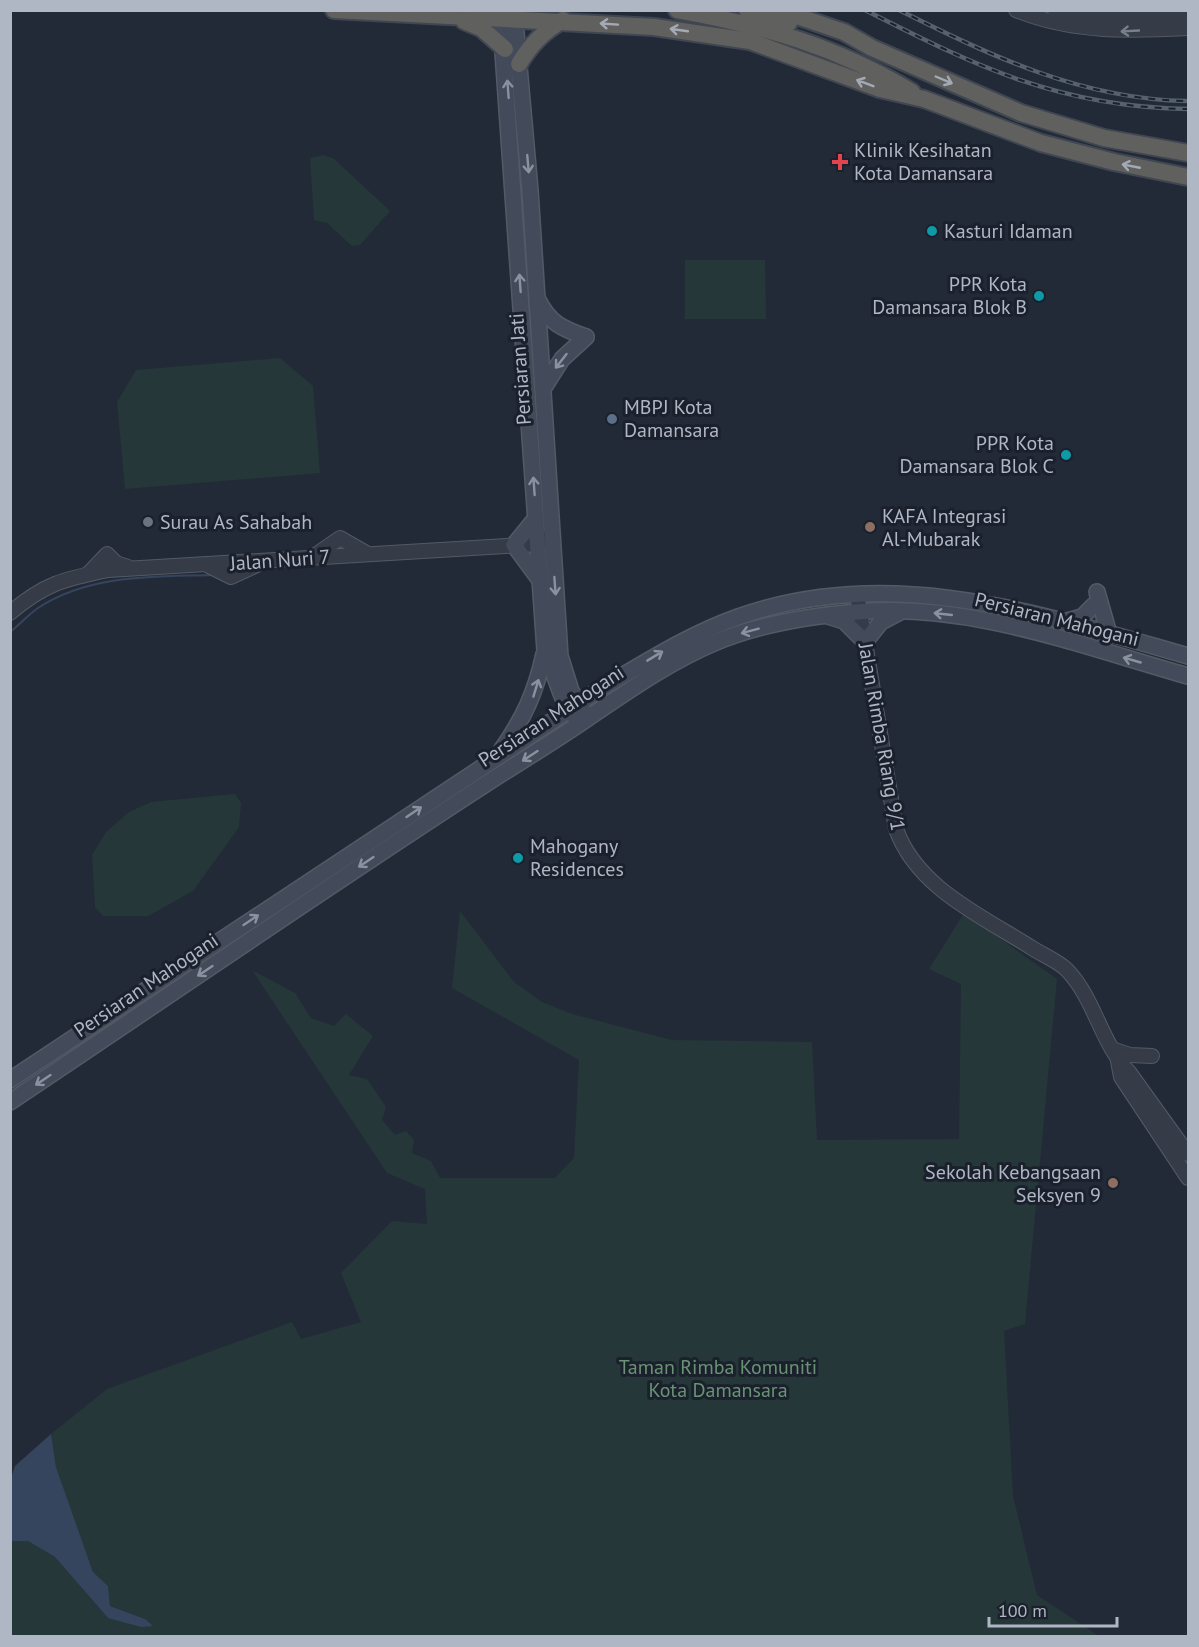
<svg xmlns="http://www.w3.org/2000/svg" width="1199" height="1647" font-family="'PT Sans',sans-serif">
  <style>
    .green { fill: #253739 }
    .water { fill: #36455e }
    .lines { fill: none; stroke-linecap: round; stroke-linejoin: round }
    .stream { stroke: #36455e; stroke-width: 2 }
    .tertiary-casing { stroke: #535a65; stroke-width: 16 }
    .secondary-casing { stroke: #535a65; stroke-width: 18 }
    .trunk-casing { stroke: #404752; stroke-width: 20 }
    .tertiary { stroke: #353c48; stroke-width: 14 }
    .secondary { stroke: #434b5b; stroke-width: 15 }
    .trunk { stroke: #60605e; stroke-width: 16 }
    .rail-casing { stroke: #57606f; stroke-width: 4.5 }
    .rail { stroke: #1b212c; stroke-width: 2; stroke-dasharray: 7; stroke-linecap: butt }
    .oneway { stroke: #a4aab5 }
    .oneway2 { stroke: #79808c }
    .oneway3 { stroke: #8a919f }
    .health-dot { fill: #e0444e; stroke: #1b212c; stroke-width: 2 }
    .culture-dot { fill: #0f9aa8; stroke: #1b212c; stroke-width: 2 }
    .service-dot { fill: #5c6f8a; stroke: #1b212c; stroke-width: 2 }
    .worship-dot { fill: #6b7280; stroke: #1b212c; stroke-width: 2 }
    .education-dot { fill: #8d6e63; stroke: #1b212c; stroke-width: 2 }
    .labels { text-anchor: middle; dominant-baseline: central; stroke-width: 6; stroke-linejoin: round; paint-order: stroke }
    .poi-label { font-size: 20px; fill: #b0b7c4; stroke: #1b212c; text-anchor: start }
    .street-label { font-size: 20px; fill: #b0b7c4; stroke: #1b212c }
    .park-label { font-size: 20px; fill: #699374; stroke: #1b212c }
  </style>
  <rect width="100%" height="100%" fill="#222a37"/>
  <!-- green -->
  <g class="green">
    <polygon points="323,155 333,158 390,211 360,245 352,246 327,223 314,220 310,158"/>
    <polygon points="685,260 765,260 766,319 685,319"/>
    <polygon points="280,358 313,386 320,473 125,489 117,402 136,370"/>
    <polygon points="235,794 241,803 239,827 193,891 148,916 103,916 95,907 92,855 106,832 129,812 151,802"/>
    <polygon points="460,911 514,982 542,1002 572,1014 672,1040 812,1042 817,1140 959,1139 961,984 929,969 964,913 1057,979 1025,1324 1004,1331 1013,1496 1037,1595 1099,1636 11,1636 10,1541 28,1541 55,1557 108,1618 145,1619 110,1606 108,1586 93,1572 56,1467 51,1434 107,1389 292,1322 301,1339 361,1322 341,1273 392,1221 427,1224 425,1189 387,1173 252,970 295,993 311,1018 334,1026 346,1014 373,1036 349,1075 367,1079 386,1107 382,1120 395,1135 406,1131 414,1140 412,1153 431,1161 440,1178 555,1178 574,1158 579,1060 452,988"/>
  </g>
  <!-- water -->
  <polygon class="water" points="51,1434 56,1467 93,1572 108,1586 110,1606 145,1619 153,1626 141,1627 108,1618 55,1557 28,1541 11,1541 11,1478 15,1466"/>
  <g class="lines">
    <!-- stream -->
    <path class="stream" d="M10 632C19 625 28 615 38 608 90 574 153 577 212 575"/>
    <!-- tertiary casing -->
    <g class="tertiary-casing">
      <g id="tertiary">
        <path d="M1016 10C1072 33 1129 31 1188 28"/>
        <polyline points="1055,10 1100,17 1188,15"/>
        <polyline points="314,556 340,538 368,554"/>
        <polyline points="209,566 231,577 257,565"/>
        <polyline points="89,573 107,554 116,563 128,567"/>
        <path d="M857 594 896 829C917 888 982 916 1032 948 1043 955 1058 961 1067 970 1095 999 1101 1044 1129 1072L1188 1154"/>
        <path d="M10 613C45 583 65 579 108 570L538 544 546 538"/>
        <polyline points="1112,1049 1130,1055 1152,1056"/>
        <polyline points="1118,1061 1121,1077 1188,1178"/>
      </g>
    </g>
    <!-- secondary casing -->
    <g class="secondary-casing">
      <g id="secondary">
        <polyline points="500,10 545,650 562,696 574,716"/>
        <polyline points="514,10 530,190 560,656 571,691 583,710"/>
        <path d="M538 300C549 323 563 329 586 337"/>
        <polyline points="543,389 562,359 586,337"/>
        <polyline points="536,518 514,545 539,579"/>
        <polyline points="1097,592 1109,634"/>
        <polyline points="828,616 844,621 865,642 881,622 900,612"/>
        <polyline points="1064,622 1082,617 1094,605"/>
        <path d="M502 749C524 718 536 691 544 654"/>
        <path d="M10 1080 605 686C648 661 690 634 738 617 890 563 1041 614 1188 656"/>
        <path d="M10 1102C173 993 334 882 498 776 528 757 559 738 588 718 628 691 669 662 714 643 758 624 809 616 857 612 970 602 1081 646 1188 676"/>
      </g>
    </g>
    <!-- trunk casing -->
    <g class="trunk-casing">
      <g id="trunk">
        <polyline points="334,10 654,27 750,41 880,89 924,99 1041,143 1114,162 1188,177"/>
        <path d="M677 10C762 25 838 47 912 92"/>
        <polyline points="747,10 789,23"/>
        <polyline points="779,10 844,32 872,48 1021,113 1104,138 1188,153"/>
        <polyline points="464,21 481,28 505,49"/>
        <path d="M519 64C531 44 543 32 563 20"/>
      </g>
    </g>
    <!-- tertiary -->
    <use href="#tertiary" class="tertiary"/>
    <!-- secondary -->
    <use href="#secondary" class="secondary"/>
    <!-- trunk -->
    <use href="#trunk" class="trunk"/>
    <!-- rail casing -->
    <g class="rail-casing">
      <g id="rail">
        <path d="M865 10C977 67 1060 107 1188 109"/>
        <path d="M899 10C991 56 1081 99 1186 101"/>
      </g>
    </g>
    <!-- rail -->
    <use href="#rail" class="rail"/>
  </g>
  <!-- one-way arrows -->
  <defs><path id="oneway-shaft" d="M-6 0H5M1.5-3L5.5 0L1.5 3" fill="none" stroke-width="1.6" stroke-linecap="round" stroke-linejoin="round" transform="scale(1.5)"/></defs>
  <g class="oneway">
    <use href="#oneway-shaft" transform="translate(609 24) rotate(-176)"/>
    <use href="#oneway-shaft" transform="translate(679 30) rotate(-172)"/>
    <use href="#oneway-shaft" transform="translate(944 80) rotate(23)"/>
    <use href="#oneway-shaft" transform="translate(865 83) rotate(-159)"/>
    <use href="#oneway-shaft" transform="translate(1131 166) rotate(-169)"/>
  </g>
  <use class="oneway2" href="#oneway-shaft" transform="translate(1130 31) rotate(177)"/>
  <g class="oneway3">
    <use href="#oneway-shaft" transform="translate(508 89) rotate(-94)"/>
    <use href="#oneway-shaft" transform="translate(528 164) rotate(85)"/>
    <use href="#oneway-shaft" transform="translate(520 283) rotate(-94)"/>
    <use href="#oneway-shaft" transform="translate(561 361) rotate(128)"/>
    <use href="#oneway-shaft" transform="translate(534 486) rotate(-94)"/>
    <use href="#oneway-shaft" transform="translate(555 586) rotate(86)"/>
    <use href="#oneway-shaft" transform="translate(943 614) rotate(-174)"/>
    <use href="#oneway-shaft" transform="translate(750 631) rotate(165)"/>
    <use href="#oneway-shaft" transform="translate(655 656) rotate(-31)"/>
    <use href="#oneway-shaft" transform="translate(1132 660) rotate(-164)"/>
    <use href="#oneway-shaft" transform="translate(536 688) rotate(-73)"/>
    <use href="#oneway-shaft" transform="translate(530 756) rotate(147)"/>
    <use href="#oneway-shaft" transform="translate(414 812) rotate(-34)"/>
    <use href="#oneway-shaft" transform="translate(366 862) rotate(146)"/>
    <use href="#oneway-shaft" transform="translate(251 920) rotate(-34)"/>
    <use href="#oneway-shaft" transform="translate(205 971) rotate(146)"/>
    <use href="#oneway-shaft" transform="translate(43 1080) rotate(146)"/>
  </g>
  <!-- markers -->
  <path class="health-dot" d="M837 153h6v6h6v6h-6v6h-6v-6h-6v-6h6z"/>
  <g class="culture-dot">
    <circle cx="932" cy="231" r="6"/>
    <circle cx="1039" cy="296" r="6"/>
    <circle cx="1066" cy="455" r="6"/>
    <circle cx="518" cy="858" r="6"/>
  </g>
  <circle class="service-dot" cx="612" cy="419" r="6"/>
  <circle class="worship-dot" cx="148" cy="522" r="6"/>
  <g class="education-dot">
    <circle cx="870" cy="527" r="6"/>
    <circle cx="1113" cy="1183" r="6"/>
  </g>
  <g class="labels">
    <!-- poi labels -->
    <g class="poi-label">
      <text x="854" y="150">Klinik Kesihatan<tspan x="854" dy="23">Kota Damansara</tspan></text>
      <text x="944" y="231">Kasturi Idaman</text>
      <text x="1027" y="284" text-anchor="end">PPR Kota<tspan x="1027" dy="23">Damansara Blok B</tspan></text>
      <text x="624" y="407">MBPJ Kota<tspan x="624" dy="23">Damansara</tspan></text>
      <text x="1054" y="443" text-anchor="end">PPR Kota<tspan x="1054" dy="23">Damansara Blok C</tspan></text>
      <text x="882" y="516">KAFA Integrasi<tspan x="882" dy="23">Al-Mubarak</tspan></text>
      <text x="160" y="522">Surau As Sahabah</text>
      <text x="530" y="846">Mahogany<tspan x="530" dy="23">Residences</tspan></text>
      <text x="1101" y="1172" text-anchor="end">Sekolah Kebangsaan<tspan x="1101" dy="23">Seksyen 9</tspan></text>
    </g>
    <!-- street labels -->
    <g class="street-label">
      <text transform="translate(520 369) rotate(-94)">Persiaran Jati</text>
      <text transform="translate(280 560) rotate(-4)">Jalan Nuri 7</text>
      <text transform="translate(1057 619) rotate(14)">Persiaran Mahogani</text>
      <text transform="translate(551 716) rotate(-33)">Persiaran Mahogani</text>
      <text transform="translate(882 737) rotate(80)">Jalan Rimba Riang 9/1</text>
      <text transform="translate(146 985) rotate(-34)">Persiaran Mahogani</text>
    </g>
    <!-- park labels -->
    <g class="park-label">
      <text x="718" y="1367">Taman Rimba Komuniti<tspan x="718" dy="23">Kota Damansara</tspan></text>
    </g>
  </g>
  <!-- border -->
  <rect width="1199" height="1647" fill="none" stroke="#b0b7c4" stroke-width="24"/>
  <!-- scale -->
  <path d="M989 1617v9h128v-9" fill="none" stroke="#b0b7c4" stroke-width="3"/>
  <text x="998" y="1617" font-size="18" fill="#b0b7c4" stroke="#1b212c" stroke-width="4.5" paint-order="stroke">100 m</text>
</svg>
